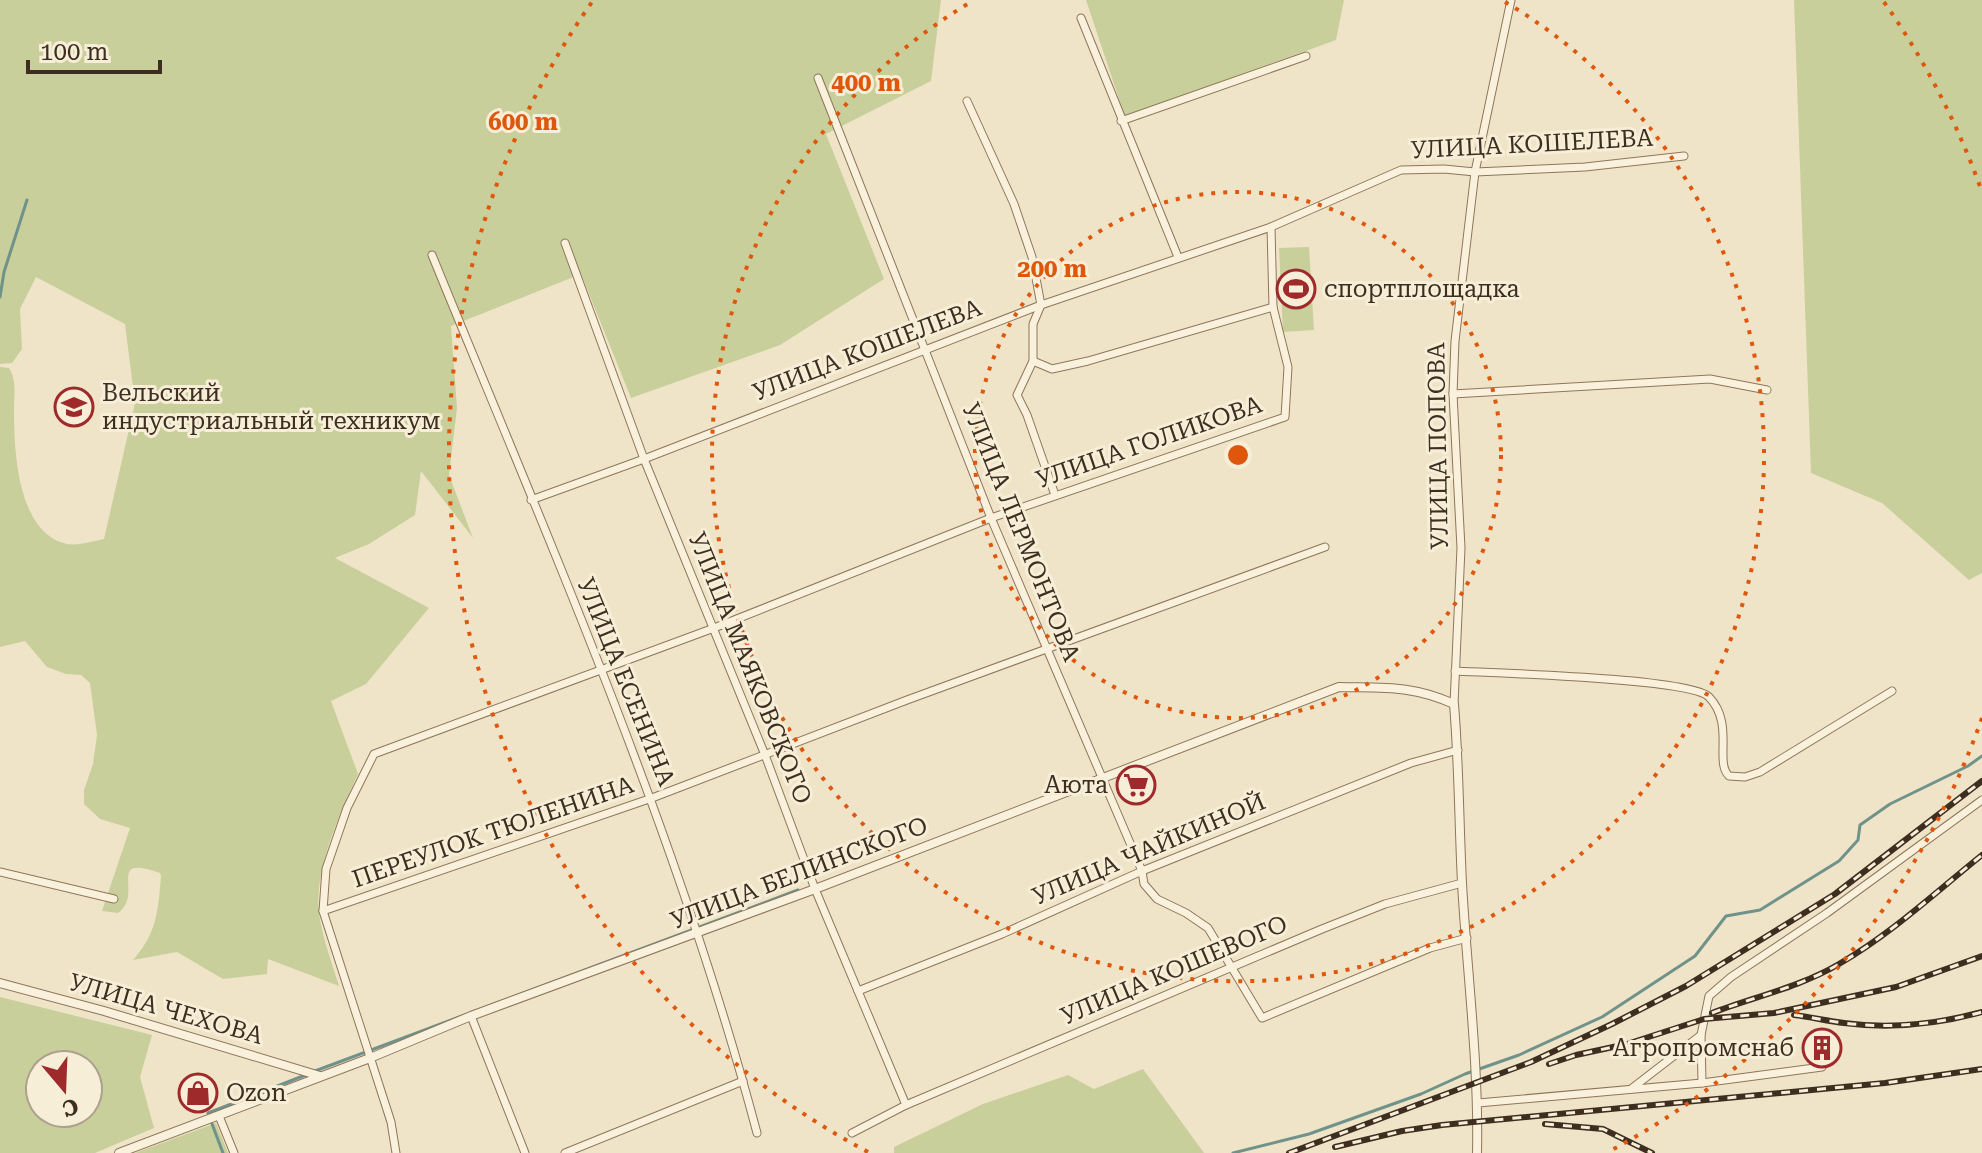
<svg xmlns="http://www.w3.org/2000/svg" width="1982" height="1153" font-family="'Roboto Serif',serif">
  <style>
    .green { fill: #c9cf9b; fill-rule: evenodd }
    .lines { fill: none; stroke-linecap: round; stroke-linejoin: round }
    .stream { stroke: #6f938a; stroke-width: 3 }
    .minor-casing { stroke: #8d765c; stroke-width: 9 }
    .tertiary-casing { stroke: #8d765c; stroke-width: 10 }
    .minor { stroke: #faf1dc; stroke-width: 7 }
    .tertiary { stroke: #faf1dc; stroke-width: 8 }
    .rail-casing { stroke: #3d2e20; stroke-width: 6 }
    .rail { stroke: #f7eed8; stroke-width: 3; stroke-dasharray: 9; stroke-linecap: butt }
    .ring { fill: none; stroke: #df570d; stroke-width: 4; stroke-dasharray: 4 8 }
    .labels { text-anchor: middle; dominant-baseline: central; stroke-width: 6; stroke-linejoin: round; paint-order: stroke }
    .street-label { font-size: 24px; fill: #3d2e20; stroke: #f7eed8 }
    .poi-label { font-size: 24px; fill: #3d2e20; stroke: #f7eed8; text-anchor: start }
    .centre { fill: #df570d; stroke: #f7eed8; stroke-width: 4 }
    .ring-label { font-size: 24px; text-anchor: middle; font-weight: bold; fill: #df570d; stroke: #f7eed8; stroke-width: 6; stroke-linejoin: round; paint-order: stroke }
  </style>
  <rect width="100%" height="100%" fill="#f0e4c8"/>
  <!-- green -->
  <g class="green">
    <path d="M0 0H941L931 81 826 134 884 279 780 345 631 398 581 274 451 326 457 408 449 475 473 538 421 471 415 515 369 544 335 558 429 608 366 684 331 701 358 774C340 813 314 869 319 913 322 937 332 963 339 986L268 959 267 974 223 979 177 952 133 960C157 933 158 911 161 876L160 873C104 853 145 894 118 913L102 911 130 828 100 819 84 804V790L93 764 97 735 90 683 81 675 66 674 47 667 25 641 0 647V367L9 368C17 381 14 395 14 410 14 450 17 533 67 544 78 546 93 541 104 539L135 403 125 324 36 277 20 309 22 349 12 363 0 364Z"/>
    <polygon points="1086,0 1344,0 1336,40 1125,117"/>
    <polygon points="1794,0 1982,0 1982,573 1969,580 1882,503 1811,473"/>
    <polygon points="1309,247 1314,330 1283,332 1279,248"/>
    <path d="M0 997 152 1035 140 1077 154 1128 95 1153H0ZM40 1065H88V1113H40Z"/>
    <polygon points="1143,1069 1204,1153 894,1153 894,1147 983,1104 1068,1075 1094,1089"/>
    <polygon points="216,1123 228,1153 135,1153"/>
  </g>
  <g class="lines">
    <!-- stream -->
    <g class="stream">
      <polyline points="0,297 4,272 27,200"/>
      <polyline points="315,1071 798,890"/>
      <polyline points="223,1153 208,1113 308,1074"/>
      <polyline points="1233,1153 1309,1134 1421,1094 1465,1074 1519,1055 1602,1017 1695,956 1726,916 1760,910 1839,861 1858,840 1860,825 1890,804 1968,766 1982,756"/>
    </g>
    <!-- minor casing -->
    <g class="minor-casing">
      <g id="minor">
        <polyline points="1081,18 1178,257"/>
        <polyline points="818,78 991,518 1142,871 1144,884 1157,899 1186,913 1208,928 1262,1018 1430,948 1467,938"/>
        <polyline points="967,101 1014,204 1032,257 1041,305 1033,324 1033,361 1017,395 1027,415 1055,495"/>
        <polyline points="1121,121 1306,56"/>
        <polyline points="565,243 644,459 765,755 815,889 906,1105"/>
        <path d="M432 255C550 544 677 831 757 1133"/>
        <polyline points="1033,361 1052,369 1088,361 1273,307"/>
        <polyline points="1453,394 1710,379 1767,390"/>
        <polyline points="531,500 644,459 1041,305 1271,227 1401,170 1444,169 1475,172 1585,167 1684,156"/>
        <path d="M1455 671C1493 673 1690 678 1709 697 1735 724 1714 762 1729 776L1745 777 1760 772 1892 691"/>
        <polyline points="1454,704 1461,548 1453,394 1455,341 1475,172 1511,0"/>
        <polyline points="0,872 114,899"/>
        <polyline points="323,911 652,798 907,700 1325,547"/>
        <polyline points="858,991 1002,934 1142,871 1411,763 1458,750"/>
        <polyline points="471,1016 525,1153"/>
        <polyline points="1702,1083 1701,1035 1709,996 1731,977 1827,913 1982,800"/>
        <polyline points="1631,1089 1701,1035"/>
        <polyline points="1478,1103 1702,1083 1822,1067"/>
        <polyline points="219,1116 234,1153"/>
        <polyline points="852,1133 906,1105 1322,929 1385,904 1462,883"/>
        <polyline points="396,1153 391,1122 323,911 326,869 347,808 374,754 714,628 991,518 1285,417 1288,367 1273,307 1271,227"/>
        <polyline points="565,1153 743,1081"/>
      </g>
    </g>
    <!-- tertiary casing -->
    <g class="tertiary-casing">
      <g id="tertiary">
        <polyline points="0,983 104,1011 320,1076"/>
        <path d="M119 1153 370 1058 471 1016 815 889 1339 687C1384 688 1412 685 1454 704 1459 764 1459 823 1462 883 1467 973 1479 1063 1477 1153"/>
      </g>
    </g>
    <!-- minor -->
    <use href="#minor" class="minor"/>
    <!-- tertiary -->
    <use href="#tertiary" class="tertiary"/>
    <!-- rail casing -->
    <g class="rail-casing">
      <g id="rail">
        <path d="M1712 1013C1754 997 1800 987 1839 964 1891 934 1936 892 1982 855"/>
        <path d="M1794 1015C1811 1017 1827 1021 1844 1023 1890 1029 1938 1024 1982 1012"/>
        <polyline points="1549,1064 1576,1055 1627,1044 1704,1019 1774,1013 1896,987 1982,956"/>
        <polyline points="1545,1124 1603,1129 1652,1153"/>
        <polyline points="1335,1147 1402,1131 1442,1125 1885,1083 1982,1069"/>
        <polyline points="1289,1153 1531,1062 1612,1024 1686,986 1835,894 1982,781"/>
      </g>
    </g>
    <!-- rail -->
    <use href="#rail" class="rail"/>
  </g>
  <!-- distance rings -->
  <g class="ring">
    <circle cx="1238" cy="455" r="263"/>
    <path d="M1505 2A526 526 0 1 1 971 2"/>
    <path d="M1982 718A789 789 0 0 1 1608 1152M868 1152A789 789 0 0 1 592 2M1884 2A789 789 0 0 1 1982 192"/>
  </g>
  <!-- icons -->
  <defs>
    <g id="stadium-ring" transform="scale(2)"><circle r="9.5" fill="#f7eed8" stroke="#9e2a2b" stroke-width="1.5"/><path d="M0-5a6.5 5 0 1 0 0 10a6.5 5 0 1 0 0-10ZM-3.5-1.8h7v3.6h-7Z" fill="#9e2a2b"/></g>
    <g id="university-ring" transform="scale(2)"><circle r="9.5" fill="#f7eed8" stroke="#9e2a2b" stroke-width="1.5"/><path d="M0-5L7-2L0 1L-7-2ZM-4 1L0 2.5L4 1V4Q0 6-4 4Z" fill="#9e2a2b"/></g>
    <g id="supermarket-ring" transform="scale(2)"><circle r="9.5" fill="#f7eed8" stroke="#9e2a2b" stroke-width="1.5"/><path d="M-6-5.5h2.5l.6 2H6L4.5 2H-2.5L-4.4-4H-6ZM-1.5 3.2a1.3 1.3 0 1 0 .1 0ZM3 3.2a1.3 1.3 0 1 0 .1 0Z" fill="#9e2a2b"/></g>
    <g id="building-ring" transform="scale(2)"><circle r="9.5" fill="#f7eed8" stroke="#9e2a2b" stroke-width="1.5"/><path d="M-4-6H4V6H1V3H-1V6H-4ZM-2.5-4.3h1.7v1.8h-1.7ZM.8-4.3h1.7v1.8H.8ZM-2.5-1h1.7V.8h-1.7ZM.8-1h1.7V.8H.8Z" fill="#9e2a2b"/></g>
    <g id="shop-ring" transform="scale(2)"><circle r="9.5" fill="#f7eed8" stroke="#9e2a2b" stroke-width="1.5"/><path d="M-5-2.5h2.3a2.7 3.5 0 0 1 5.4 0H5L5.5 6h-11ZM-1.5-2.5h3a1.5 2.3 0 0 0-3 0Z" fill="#9e2a2b"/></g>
  </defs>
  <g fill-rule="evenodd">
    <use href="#stadium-ring" x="1296" y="289"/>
    <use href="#university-ring" x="74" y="407"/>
    <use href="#supermarket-ring" x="1136" y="785"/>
    <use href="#building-ring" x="1822" y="1048"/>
    <use href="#shop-ring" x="198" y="1093"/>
  </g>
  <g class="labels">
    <!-- street labels -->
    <g class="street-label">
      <text transform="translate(1532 144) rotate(-3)">УЛИЦА КОШЕЛЕВА</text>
      <text transform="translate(867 350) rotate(-21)">УЛИЦА КОШЕЛЕВА</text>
      <text transform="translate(1149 442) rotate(-19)">УЛИЦА ГОЛИКОВА</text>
      <text transform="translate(1438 446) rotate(-91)">УЛИЦА ПОПОВА</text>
      <text transform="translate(1021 532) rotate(68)">УЛИЦА ЛЕРМОНТОВА</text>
      <text transform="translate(750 668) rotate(68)">УЛИЦА МАЯКОВСКОГО</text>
      <text transform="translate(626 682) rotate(68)">УЛИЦА ЕСЕНИНА</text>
      <text transform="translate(493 832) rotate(-19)">ПЕРЕУЛОК ТЮЛЕНИНА</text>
      <text transform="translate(1149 849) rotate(-23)">УЛИЦА ЧАЙКИНОЙ</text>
      <text transform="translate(799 873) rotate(-21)">УЛИЦА БЕЛИНСКОГО</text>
      <text transform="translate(1174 970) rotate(-23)">УЛИЦА КОШЕВОГО</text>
      <text transform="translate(166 1009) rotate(16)">УЛИЦА ЧЕХОВА</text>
    </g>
    <!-- poi labels -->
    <g class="poi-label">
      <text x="1324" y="289">спортплощадка</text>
      <text x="102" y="393">Вельский<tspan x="102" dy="28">индустриальный техникум</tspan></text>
      <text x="1108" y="785" text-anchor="end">Аюта</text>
      <text x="1794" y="1048" text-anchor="end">Агропромснаб</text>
      <text x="226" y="1093">Ozon</text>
    </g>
  </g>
  <circle cx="1238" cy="455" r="12" class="centre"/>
  <g class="ring-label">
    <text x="866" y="91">400 m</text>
    <text x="523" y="130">600 m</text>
    <text x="1052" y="277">200 m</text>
  </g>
  <!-- north arrow -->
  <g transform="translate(64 1089) rotate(161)"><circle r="38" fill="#f7eed8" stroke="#ada18e" stroke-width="2"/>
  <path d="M0-6L14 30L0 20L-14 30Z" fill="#9e2a2b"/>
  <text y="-12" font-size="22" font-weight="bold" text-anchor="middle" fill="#3d2e20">С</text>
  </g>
  <!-- scale -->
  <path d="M28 60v12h132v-12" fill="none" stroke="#3d2e20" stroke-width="4"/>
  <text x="40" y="60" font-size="24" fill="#3d2e20" stroke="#f7eed8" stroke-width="6" paint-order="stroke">100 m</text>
</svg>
